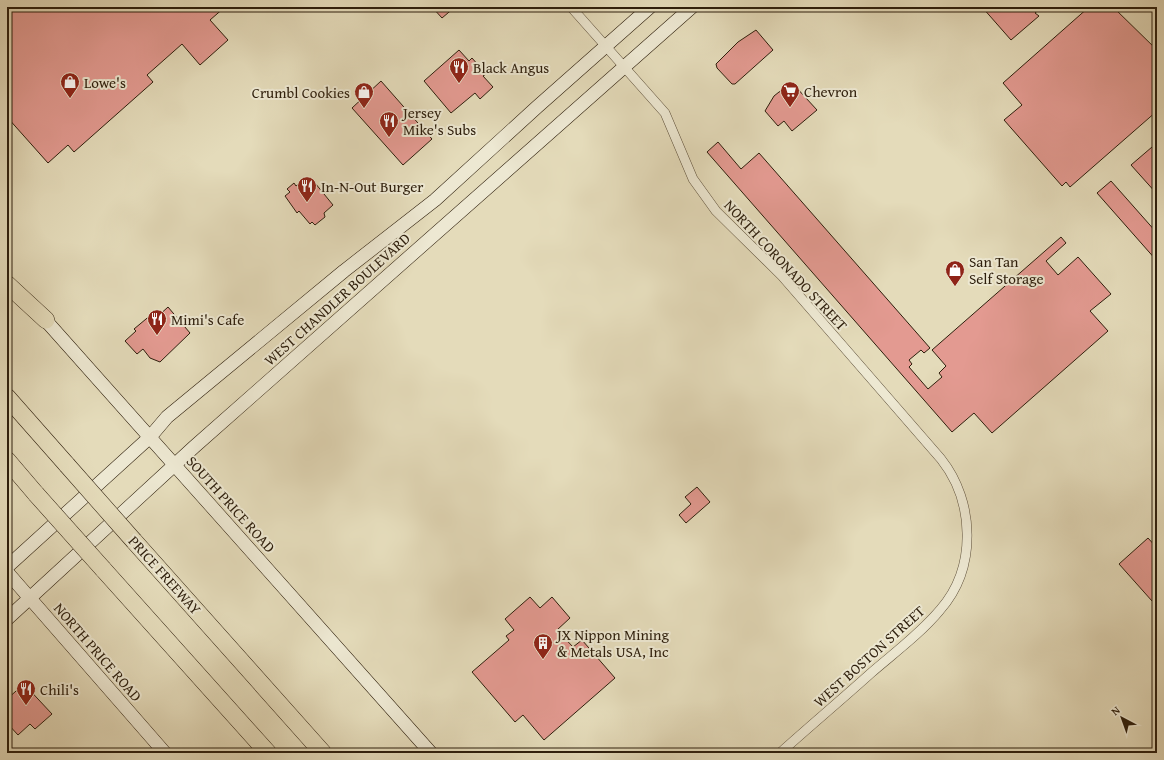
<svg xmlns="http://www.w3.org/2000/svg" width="1164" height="760" font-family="'Gentium Book Plus',serif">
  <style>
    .building { fill: #e39a91; stroke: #2d1e0c }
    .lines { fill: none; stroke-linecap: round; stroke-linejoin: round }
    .minor-casing { stroke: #5b4d38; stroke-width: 10 }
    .secondary-casing { stroke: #2d1e0c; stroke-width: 14 }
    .motorway-casing { stroke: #2d1e0c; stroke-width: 18 }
    .minor { stroke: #ede8d2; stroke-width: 9 }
    .secondary { stroke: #ede8d2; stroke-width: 13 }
    .motorway { stroke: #e4dbba; stroke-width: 17 }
    .motorway-bridge-casing { stroke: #2d1e0c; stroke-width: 18; stroke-linecap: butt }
    .motorway-bridge { stroke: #e4dbba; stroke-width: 17 }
    .labels { text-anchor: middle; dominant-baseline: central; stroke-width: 4; stroke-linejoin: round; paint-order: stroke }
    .poi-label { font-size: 15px; fill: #2d1e0c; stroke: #ede8d2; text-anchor: start }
    .street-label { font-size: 15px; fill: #2d1e0c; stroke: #ede8d2 }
  </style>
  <rect width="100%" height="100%" fill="#e4dbba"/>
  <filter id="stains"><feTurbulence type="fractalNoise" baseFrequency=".005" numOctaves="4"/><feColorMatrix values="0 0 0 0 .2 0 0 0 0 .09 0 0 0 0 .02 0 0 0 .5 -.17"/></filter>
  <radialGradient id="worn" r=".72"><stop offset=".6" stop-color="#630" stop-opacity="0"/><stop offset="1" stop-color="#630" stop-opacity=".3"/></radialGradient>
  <!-- building -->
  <g class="building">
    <polygon points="7,7 225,7 210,20 228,40 200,65 182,44 147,75 153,82 74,152 68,145 48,163 7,117"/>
    <polygon points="432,7 455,7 442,18"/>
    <polygon points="982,7 1042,7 1035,13 1039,16 1011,40"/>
    <polygon points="1089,7 1113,7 1157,50 1157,111 1070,187 1066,182 1062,186 1004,120 1022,105 1003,83"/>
    <polygon points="756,30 773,50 735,84 732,84 717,68 716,64 738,42"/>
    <polygon points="459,50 469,61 472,58 486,74 483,76 493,87 480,99 475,93 451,113 424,81"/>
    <polygon points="381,81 432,139 403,165 352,108"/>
    <polygon points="794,85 817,110 792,131 784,121 778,126 765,111 774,96 779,92"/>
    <polygon points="718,142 741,169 759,153 930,348 924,353 921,350 909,360 912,364 909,367 928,389 942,377 939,373 946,366 932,350 1061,237 1066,243 1046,261 1058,275 1078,257 1111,294 1090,311 1108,331 992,433 974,413 952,432 707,152"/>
    <polygon points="1152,147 1157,152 1157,194 1131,165"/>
    <polygon points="1111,181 1157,233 1157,261 1097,193"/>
    <polygon points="301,182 308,189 315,183 333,205 324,213 325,217 315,225 312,222 310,224 299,211 297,213 285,196 290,192 287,189 294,183 296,186"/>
    <polygon points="168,307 190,333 160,362 150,358 143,349 137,354 125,341 136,331 134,329 152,314 156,318"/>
    <polygon points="697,487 710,502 686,523 679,515 691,504 685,497"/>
    <polygon points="1148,538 1157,548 1157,596 1152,601 1119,564"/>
    <polygon points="530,597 540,608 552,597 570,618 557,630 573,647 582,640 615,678 544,740 523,715 515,722 472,672 509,640 506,636 514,630 505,619"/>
    <polygon points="24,684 52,714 35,729 30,724 18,735 7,723 7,699"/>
  </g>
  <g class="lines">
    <!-- minor casing -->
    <g class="minor-casing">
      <path id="minor" d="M571 7 665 113 693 179 716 211 782 276 941 459C975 502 977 568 940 610 920 634 894 653 871 673 841 700 810 726 780 753"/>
    </g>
    <!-- secondary casing -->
    <g class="secondary-casing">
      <g id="secondary">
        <polyline points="40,314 431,753"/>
        <polyline points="7,567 150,437 167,417 344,271 435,200 537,107 650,7"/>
        <polyline points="7,572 165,753"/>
        <polyline points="7,619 194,447 692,7"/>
      </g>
    </g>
    <!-- motorway casing -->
    <g class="motorway-casing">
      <g id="motorway">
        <polyline points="7,284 46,320"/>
        <polyline points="7,397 67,465"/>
        <polyline points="7,460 36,494"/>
        <polyline points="134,541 323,753"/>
        <polyline points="103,569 268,753"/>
      </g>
    </g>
    <!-- minor -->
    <use href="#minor" class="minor"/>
    <!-- secondary -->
    <use href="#secondary" class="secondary"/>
    <!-- motorway -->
    <use href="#motorway" class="motorway"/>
    <!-- motorway-bridge casing -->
    <g class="motorway-bridge-casing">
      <g id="motorway-bridge">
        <polyline points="67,465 134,541"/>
        <polyline points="36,494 103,569"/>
      </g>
    </g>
    <!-- motorway-bridge -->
    <use href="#motorway-bridge" class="motorway-bridge"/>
  </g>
  <!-- icons -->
  <defs>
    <g id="restaurant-pin" transform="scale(1)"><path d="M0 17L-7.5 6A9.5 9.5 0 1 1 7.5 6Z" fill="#8f2418" stroke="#ede8d2"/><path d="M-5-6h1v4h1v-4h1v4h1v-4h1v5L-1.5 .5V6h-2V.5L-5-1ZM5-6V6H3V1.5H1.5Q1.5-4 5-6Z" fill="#fff"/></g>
    <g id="shop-pin" transform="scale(1)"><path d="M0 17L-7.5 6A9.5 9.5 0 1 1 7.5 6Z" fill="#8f2418" stroke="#ede8d2"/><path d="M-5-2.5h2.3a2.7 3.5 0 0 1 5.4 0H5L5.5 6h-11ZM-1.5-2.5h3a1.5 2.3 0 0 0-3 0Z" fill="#fff"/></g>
    <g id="supermarket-pin" transform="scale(1)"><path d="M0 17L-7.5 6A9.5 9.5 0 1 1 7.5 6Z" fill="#8f2418" stroke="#ede8d2"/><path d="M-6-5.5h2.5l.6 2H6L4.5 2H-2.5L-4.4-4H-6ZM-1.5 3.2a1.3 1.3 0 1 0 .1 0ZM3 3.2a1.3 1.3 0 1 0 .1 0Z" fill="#fff"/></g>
    <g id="building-pin" transform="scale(1)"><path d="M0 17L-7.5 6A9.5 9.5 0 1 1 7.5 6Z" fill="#8f2418" stroke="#ede8d2"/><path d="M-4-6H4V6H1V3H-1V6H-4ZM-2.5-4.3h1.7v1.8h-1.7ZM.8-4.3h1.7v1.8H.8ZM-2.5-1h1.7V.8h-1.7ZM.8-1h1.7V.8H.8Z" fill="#fff"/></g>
  </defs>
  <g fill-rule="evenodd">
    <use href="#restaurant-pin" x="459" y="67"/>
    <use href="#shop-pin" x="70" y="82"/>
    <use href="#supermarket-pin" x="790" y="91"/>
    <use href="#shop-pin" x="364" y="92"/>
    <use href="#restaurant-pin" x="389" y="121"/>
    <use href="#restaurant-pin" x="307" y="186"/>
    <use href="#shop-pin" x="955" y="270"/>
    <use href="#restaurant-pin" x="157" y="319"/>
    <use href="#building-pin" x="543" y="643"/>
    <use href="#restaurant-pin" x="26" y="689"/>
  </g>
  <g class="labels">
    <!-- poi labels -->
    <g class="poi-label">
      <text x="473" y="67">Black Angus</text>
      <text x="84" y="82">Lowe's</text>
      <text x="804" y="91">Chevron</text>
      <text x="350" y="92" text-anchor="end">Crumbl Cookies</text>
      <text x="403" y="112">Jersey<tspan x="403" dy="17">Mike's Subs</tspan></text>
      <text x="321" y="186">In-N-Out Burger</text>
      <text x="969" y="261">San Tan<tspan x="969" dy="17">Self Storage</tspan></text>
      <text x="171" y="319">Mimi's Cafe</text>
      <text x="557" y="634">JX Nippon Mining<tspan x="557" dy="17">&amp; Metals USA, Inc</tspan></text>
      <text x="40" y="689">Chili's</text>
    </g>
    <!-- street labels -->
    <g class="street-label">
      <text transform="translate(786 265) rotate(47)">NORTH CORONADO STREET</text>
      <text transform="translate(337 299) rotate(-42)">WEST CHANDLER BOULEVARD</text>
      <text transform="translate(231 504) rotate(48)">SOUTH PRICE ROAD</text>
      <text transform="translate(165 575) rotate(48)">PRICE FREEWAY</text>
      <text transform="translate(98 652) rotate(49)">NORTH PRICE ROAD</text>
      <text transform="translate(869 656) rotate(-42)">WEST BOSTON STREET</text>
    </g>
  </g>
  <!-- margin -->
  <rect width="1164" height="760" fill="none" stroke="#e4dbba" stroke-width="24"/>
  <rect x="8" y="8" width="1148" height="744" fill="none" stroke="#2d1e0c" stroke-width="2"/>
  <rect x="12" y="12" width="1140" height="736" fill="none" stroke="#2d1e0c"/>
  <!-- north arrow -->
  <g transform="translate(1122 718) rotate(319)" stroke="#ede8d2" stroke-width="3" paint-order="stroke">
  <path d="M0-3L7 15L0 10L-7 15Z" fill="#2d1e0c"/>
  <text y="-6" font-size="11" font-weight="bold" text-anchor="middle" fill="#2d1e0c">N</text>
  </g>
  <rect width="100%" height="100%" filter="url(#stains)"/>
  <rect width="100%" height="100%" fill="url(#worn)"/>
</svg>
